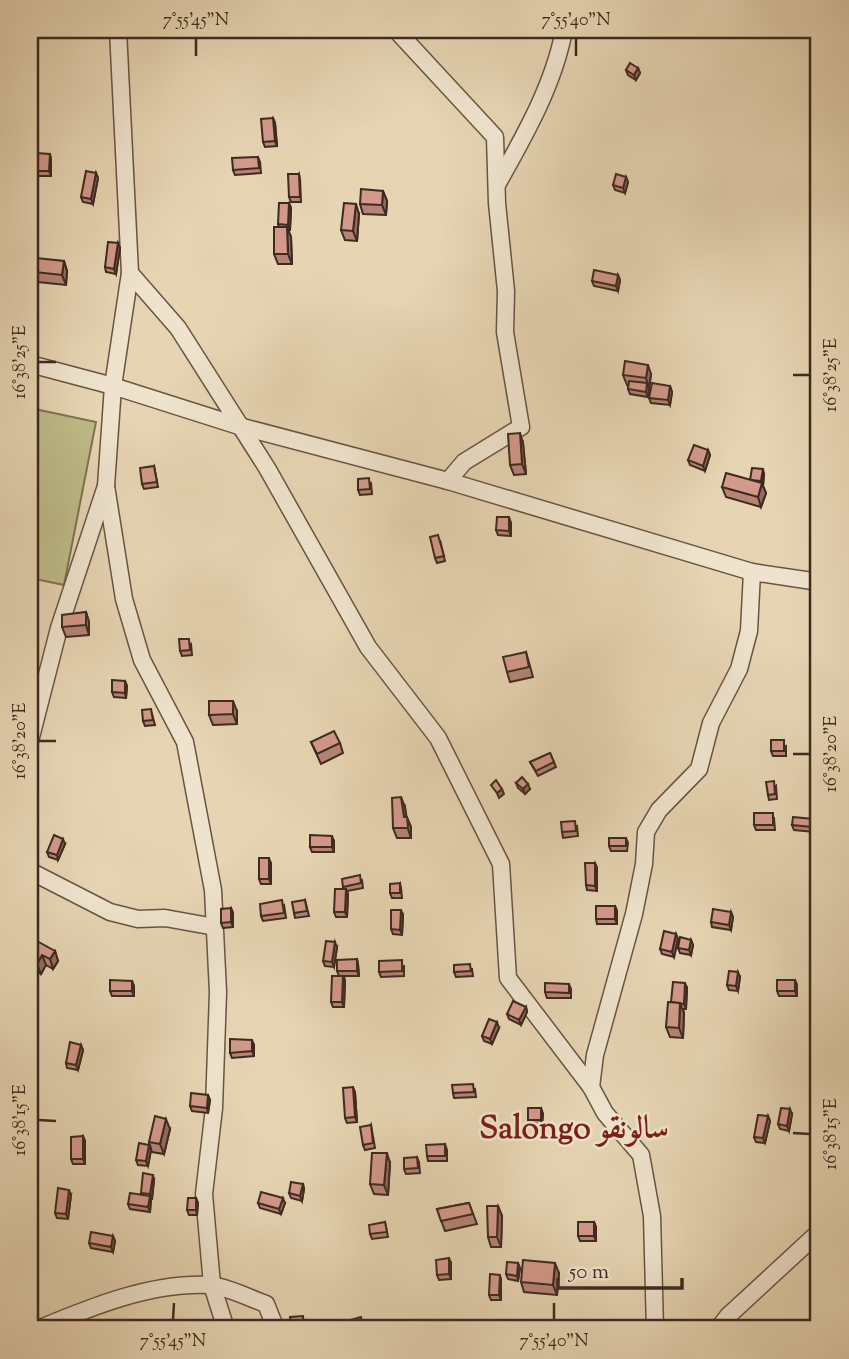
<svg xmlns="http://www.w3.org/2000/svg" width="849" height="1359" font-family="'Sorts Mill Goudy',Amiri,serif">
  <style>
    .green { fill: #bdba87; stroke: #7e7252; stroke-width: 2 }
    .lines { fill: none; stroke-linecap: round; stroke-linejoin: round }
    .street-casing { stroke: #685443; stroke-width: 19 }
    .street { stroke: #efe3cd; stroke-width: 16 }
    .wall { fill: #b58477; stroke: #3e2a1e; stroke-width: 2 }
    .shaded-wall { fill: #946b61; stroke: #3e2a1e; stroke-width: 2 }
    .building { fill: #d3998a; stroke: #3e2a1e; stroke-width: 2 }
    .ticks { fill: none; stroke: #3e2a1e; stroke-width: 2.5 }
    .labels { text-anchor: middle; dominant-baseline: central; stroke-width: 5; stroke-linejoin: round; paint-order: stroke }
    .quarter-label { font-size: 32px; font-weight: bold; fill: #7a1f14; stroke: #efe3cd }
    .neatline { fill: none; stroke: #3e2a1e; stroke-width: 2.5 }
    .ticks-label { font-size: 18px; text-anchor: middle; fill: #3e2a1e }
  </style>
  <rect width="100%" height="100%" fill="#e6d4b2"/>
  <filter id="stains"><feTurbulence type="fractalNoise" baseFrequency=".00286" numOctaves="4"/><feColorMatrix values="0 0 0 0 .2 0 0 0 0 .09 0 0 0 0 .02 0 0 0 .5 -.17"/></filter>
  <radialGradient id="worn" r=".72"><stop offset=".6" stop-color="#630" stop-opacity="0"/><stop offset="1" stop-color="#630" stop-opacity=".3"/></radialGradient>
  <!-- green -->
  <polygon class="green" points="30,408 96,422 64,585 30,578"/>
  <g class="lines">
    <!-- street casing -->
    <g class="street-casing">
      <g id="street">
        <polyline points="396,30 495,137 497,203 506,291 505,332 521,427 464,462 448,481"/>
        <path d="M498 183C525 135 554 84 564 30"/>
        <polyline points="130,273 178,328 267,468 368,647 438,738 501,864 508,978 591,1087 605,1113 641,1155 652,1216 655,1329"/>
        <polyline points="30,364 113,386 239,426 448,481 752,572 819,582"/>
        <polyline points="106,486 124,599 142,660 185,742 213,890 218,992 214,1108 204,1194 212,1285 226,1329"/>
        <polyline points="30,741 59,628 106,486 113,386 130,273 118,30"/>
        <polyline points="30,871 110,912 138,919 165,918 215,927"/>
        <polyline points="591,1087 595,1055 634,914 644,864 646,832 659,810 699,769 711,723 739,669 749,631 752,572"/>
        <path d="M38 1329C91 1307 151 1282 210 1285 228 1287 249 1298 266 1304L276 1329"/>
        <polyline points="718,1329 728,1316 819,1232"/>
      </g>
    </g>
    <!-- street -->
    <use href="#street" class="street"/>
  </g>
  <!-- wall -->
  <g class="wall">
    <polygon points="638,68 640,73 636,80 628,75 626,70"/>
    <polygon points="273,118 275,123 277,146 265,147 263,142"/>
    <polygon points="258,157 260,162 261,173 235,175 233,170"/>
    <polygon points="51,159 51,176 37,176 35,171"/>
    <polygon points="96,173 98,178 93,204 83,202 81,197"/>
    <polygon points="299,174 300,179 301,202 291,202 289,197"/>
    <polygon points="626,177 628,182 625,193 615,190 613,185"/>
    <polygon points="383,191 387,201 386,215 363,214 360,204"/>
    <polygon points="289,203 291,208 290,230 288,230 291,237 292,264 278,264 274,254 279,227 278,224"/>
    <polygon points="359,214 357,241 345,240 341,230"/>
    <polygon points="118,243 120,248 116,274 106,272 105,267"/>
    <polygon points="64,261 67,271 66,285 38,282 35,272"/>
    <polygon points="618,275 620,280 618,291 594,286 592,281"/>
    <polygon points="651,374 648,397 630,394 628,389 628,385 627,385 623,375"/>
    <polygon points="670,386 672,392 670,405 651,403 649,398"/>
    <polygon points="523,443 526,474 514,475 510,465"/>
    <polygon points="708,450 710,455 705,471 690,465 688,460"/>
    <polygon points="154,466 158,487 144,489 142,484"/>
    <polygon points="764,474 763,486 766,493 761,507 726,497 722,487 750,480"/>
    <polygon points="371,483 372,494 360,495 358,490"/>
    <polygon points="511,523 511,536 498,535 496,530"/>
    <polygon points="440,540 445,561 437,563 435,558"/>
    <polygon points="86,612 89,622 89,635 66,637 62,627"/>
    <polygon points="191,644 192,655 182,656 180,651"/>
    <polygon points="526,652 533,677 510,682 507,672"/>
    <polygon points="125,681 127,686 126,698 114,697 112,692"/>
    <polygon points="237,711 237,724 213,725 209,715"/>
    <polygon points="152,714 155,725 145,726 143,721"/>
    <polygon points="311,742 340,743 343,753 321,764"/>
    <polygon points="786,746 786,756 773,756 771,751"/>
    <polygon points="550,753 556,767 538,776 530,762"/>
    <polygon points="819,762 819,777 815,777 813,772"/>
    <polygon points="516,783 530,789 525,794 518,788"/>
    <polygon points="776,786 777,799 769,800 768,795"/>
    <polygon points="405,807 406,817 411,827 411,838 397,838 393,828"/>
    <polygon points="774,818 775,830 756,830 754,825"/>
    <polygon points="815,824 814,832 794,830 792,825"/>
    <polygon points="577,826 578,836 563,838 562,832"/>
    <polygon points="626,838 628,843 627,851 611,851 609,846"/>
    <polygon points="334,841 334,852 312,852 310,847"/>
    <polygon points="65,844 58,860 49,857 47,852"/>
    <polygon points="595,863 597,868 597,891 587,890 586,885"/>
    <polygon points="271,864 271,884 261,884 259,879"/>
    <polygon points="362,880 363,888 347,891 348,894 347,917 336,917 334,912 344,889 343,887"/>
    <polygon points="400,883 401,888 402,898 392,898 390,893"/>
    <polygon points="305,900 309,916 295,918 294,913"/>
    <polygon points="284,905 286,918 263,921 261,916"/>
    <polygon points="615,906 617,911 617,924 597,924 596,919"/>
    <polygon points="231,908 233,913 233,927 223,928 221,923"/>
    <polygon points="731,912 733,917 731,930 712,927 711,922"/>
    <polygon points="403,915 402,935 393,934 391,929"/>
    <polygon points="676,934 678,939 674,957 662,954 660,949"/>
    <polygon points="691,940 693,945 691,955 680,953 678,948"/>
    <polygon points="337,947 334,967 325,966 323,961"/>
    <polygon points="55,951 58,961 53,969 46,965 41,974 31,969 30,965 30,954"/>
    <polygon points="357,959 358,964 359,976 344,976 345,981 344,1007 333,1007 331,1002 339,976 337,971"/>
    <polygon points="404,966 404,976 381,977 379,972"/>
    <polygon points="472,969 473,976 456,977 454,972"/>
    <polygon points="740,977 738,991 729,990 727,985"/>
    <polygon points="795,980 797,985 797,996 779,996 777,991"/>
    <polygon points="132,981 134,986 134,996 112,996 110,991"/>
    <polygon points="569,984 571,989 571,998 547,998 545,992"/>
    <polygon points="687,988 686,1009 683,1009 684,1013 683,1038 670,1037 666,1027 671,1002"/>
    <polygon points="526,1007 527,1012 521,1025 509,1019 507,1014"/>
    <polygon points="499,1028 492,1044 484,1041 482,1036"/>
    <polygon points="81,1045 83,1050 78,1070 67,1068 66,1063"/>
    <polygon points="254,1045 254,1056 232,1058 230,1053"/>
    <polygon points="475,1089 476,1097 454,1098 453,1093"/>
    <polygon points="355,1092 357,1122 347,1123 345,1118"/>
    <polygon points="208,1095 210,1100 208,1113 192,1111 190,1106"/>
    <polygon points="541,1108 543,1114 542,1125 530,1125 528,1120"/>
    <polygon points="792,1114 789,1131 780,1129 778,1124"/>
    <polygon points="768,1116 770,1121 765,1143 756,1142 754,1137"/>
    <polygon points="371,1125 375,1148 365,1150 363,1145"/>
    <polygon points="170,1129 164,1154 152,1152 149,1142"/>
    <polygon points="83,1136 85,1141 85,1164 73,1164 71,1159"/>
    <polygon points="445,1144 447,1150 447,1161 428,1161 427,1156"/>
    <polygon points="149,1145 151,1150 148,1166 138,1165 136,1160"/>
    <polygon points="417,1157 419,1162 420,1173 406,1174 404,1169"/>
    <polygon points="390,1163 388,1195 374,1194 370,1184"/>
    <polygon points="154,1180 152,1199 151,1199 150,1212 130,1209 128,1204 141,1194 141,1193"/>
    <polygon points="303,1184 304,1189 302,1201 291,1198 289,1193"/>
    <polygon points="71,1195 68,1219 57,1218 55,1213"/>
    <polygon points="196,1198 198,1203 197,1215 189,1215 187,1210"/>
    <polygon points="258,1203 285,1203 281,1214 260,1208"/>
    <polygon points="469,1203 477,1224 445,1231 437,1209"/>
    <polygon points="498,1206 502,1216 501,1247 491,1247 488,1237"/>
    <polygon points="385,1222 388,1237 372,1239 370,1234"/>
    <polygon points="594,1222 596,1227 596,1241 580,1241 578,1236"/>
    <polygon points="113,1236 115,1241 113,1252 91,1248 89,1243"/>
    <polygon points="451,1263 451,1279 439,1280 437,1275"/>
    <polygon points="518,1263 520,1268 518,1281 508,1279 506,1274"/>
    <polygon points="559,1273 557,1295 524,1292 521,1282"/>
    <polygon points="501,1280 501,1300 491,1300 489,1295"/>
  </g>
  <!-- shaded-wall -->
  <g class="shaded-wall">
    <polygon points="638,68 640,73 636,80 634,75"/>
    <polygon points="273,118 275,123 277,146 275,141"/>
    <polygon points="50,154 51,159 51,176 49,171"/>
    <polygon points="96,173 98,178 93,204 91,199"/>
    <polygon points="626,177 628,182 625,193 623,188"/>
    <polygon points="383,191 387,201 386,215 382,205"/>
    <polygon points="289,203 291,208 290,230 288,225"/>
    <polygon points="356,204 359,214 357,241 353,231"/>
    <polygon points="287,227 291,237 292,264 288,254"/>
    <polygon points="118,243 120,248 116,274 114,269"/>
    <polygon points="64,261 67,271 66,285 62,275"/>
    <polygon points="618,275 620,280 618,291 616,286"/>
    <polygon points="648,365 651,374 649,388 646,378"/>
    <polygon points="647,383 649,388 648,397 646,392"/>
    <polygon points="670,386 672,392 670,405 668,400"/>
    <polygon points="520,433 523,443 526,474 522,464"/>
    <polygon points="708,450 710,455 705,471 703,466"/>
    <polygon points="763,469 764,474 763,486 766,493 761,507 758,497 762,483"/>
    <polygon points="509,517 511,523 511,536 509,531"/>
    <polygon points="86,612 89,622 89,635 86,625"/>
    <polygon points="125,681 127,686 126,698 125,693"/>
    <polygon points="233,701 237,711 237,724 233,714"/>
    <polygon points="528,784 530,789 525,794 523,789"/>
    <polygon points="502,789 504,794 499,798 497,793"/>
    <polygon points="401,797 405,807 408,826 407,817 411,827 411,838 404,817"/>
    <polygon points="332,836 334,841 334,852 332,847"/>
    <polygon points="63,839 65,844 58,860 57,855"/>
    <polygon points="269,858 271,864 271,884 269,879"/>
    <polygon points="595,863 597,868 597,891 595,886"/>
    <polygon points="346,889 348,894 347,917 345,912"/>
    <polygon points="615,906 617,911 617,924 615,919"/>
    <polygon points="231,908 233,913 233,927 231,922"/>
    <polygon points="401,910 403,915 402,935 400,930"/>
    <polygon points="731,912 733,917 731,930 729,925"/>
    <polygon points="676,934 678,939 674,957 672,952"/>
    <polygon points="691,940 693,945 691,955 689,950"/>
    <polygon points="335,942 337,947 334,967 332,962"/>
    <polygon points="55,951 58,961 53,969 50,959"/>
    <polygon points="42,955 46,965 41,974 37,964"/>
    <polygon points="357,959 358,964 359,976 357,971"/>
    <polygon points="738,972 740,977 738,991 736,986"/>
    <polygon points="343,976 345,981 344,1007 342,1002"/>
    <polygon points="795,980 797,985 797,996 795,991"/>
    <polygon points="132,981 134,986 134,996 132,991"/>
    <polygon points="685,983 687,988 686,1009 684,1004"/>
    <polygon points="680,1003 684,1013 683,1038 679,1028"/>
    <polygon points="526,1007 527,1012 521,1025 519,1020"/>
    <polygon points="497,1022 499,1028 492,1044 490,1039"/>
    <polygon points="252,1040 254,1045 254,1056 252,1051"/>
    <polygon points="81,1045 83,1050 78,1070 76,1065"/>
    <polygon points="353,1087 355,1092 357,1122 355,1117"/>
    <polygon points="208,1095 210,1100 208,1113 207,1108"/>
    <polygon points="541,1108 543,1114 542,1125 541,1120"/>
    <polygon points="790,1109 792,1114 789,1131 787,1126"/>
    <polygon points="768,1116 770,1121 765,1143 763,1138"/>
    <polygon points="166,1119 170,1129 164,1154 160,1144"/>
    <polygon points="83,1136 85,1141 85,1164 83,1159"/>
    <polygon points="149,1145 151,1150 148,1166 146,1161"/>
    <polygon points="387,1153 390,1163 388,1195 384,1185"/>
    <polygon points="153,1175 154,1180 152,1199 150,1194"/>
    <polygon points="303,1184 304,1189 302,1201 300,1196"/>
    <polygon points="69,1190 71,1195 68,1219 66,1214"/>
    <polygon points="150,1196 151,1201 150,1212 148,1207"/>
    <polygon points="196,1198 198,1203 197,1215 196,1210"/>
    <polygon points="283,1198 285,1203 281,1214 279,1209"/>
    <polygon points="498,1206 502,1216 501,1247 497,1237"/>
    <polygon points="594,1222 596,1227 596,1241 594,1236"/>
    <polygon points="113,1236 115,1241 113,1252 111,1247"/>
    <polygon points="449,1258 451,1263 451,1279 449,1274"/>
    <polygon points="518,1263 520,1268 518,1281 517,1276"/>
    <polygon points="555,1263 559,1273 557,1295 553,1285"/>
    <polygon points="500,1275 501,1280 501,1300 499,1295"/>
  </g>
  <!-- building -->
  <g class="building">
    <polygon points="630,63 638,68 634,75 626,70"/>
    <polygon points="273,118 275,141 263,142 261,119"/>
    <polygon points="36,153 50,154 49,171 35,171"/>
    <polygon points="258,157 259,168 233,170 232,158"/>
    <polygon points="86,171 96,173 91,199 81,197"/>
    <polygon points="288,174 299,174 300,197 289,197"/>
    <polygon points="616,174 626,177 623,188 613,185"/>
    <polygon points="361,189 383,191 382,205 360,204"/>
    <polygon points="279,203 289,203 288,225 278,224"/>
    <polygon points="344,203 356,204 353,231 341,230"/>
    <polygon points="274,227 287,227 288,254 274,254"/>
    <polygon points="108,242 118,243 114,269 105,267"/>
    <polygon points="36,258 64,261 62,275 35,272"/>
    <polygon points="594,270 618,275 616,286 592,281"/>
    <polygon points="625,361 648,365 646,378 623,375"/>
    <polygon points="629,381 647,383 646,392 628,389"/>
    <polygon points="652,383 670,386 668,400 649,398"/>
    <polygon points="520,433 522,464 510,465 508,434"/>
    <polygon points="694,445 708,450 703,466 688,460"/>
    <polygon points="154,466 157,482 142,484 140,468"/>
    <polygon points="752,468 763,469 761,481 750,480"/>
    <polygon points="726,473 762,483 758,497 722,487"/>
    <polygon points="369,478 370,489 358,490 358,479"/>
    <polygon points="497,517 509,517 509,531 496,530"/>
    <polygon points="438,535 444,556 435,558 430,537"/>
    <polygon points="86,612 86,625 62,627 62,615"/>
    <polygon points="179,639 189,639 190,650 180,651"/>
    <polygon points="526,652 529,667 507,672 503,657"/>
    <polygon points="112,680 125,681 125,693 112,692"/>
    <polygon points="209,701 233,701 233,714 209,715"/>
    <polygon points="151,709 153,720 143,721 142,710"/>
    <polygon points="334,731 340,743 317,754 311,742"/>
    <rect x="771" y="740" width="13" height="11"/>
    <polygon points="550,753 554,762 536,771 530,762"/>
    <rect x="813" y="762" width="6" height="10"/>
    <polygon points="522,777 528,784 523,789 516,783"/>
    <polygon points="496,780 502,789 497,793 491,785"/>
    <polygon points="774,781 775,794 768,795 766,782"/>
    <polygon points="401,797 404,817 407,817 408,828 393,828 392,798"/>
    <rect x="754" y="813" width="19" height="12"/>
    <polygon points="793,817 813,819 812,827 792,825"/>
    <polygon points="575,821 576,831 562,832 561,822"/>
    <polygon points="54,835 63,839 57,855 47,852"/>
    <polygon points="310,835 332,836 332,847 310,847"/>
    <rect x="609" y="838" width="17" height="8"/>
    <rect x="259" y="858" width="10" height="21"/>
    <polygon points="585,863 595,863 595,886 586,885"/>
    <polygon points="360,875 361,883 343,887 342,879"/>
    <polygon points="400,883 400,893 390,893 390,884"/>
    <polygon points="335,889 346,889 345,912 334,912"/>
    <polygon points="282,900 284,913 261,916 260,904"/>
    <polygon points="305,900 307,911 294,913 292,902"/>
    <rect x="596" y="906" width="19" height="13"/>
    <polygon points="231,908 231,922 221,923 221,909"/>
    <polygon points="713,909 731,912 729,925 711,922"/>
    <polygon points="391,910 401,910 400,930 391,929"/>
    <polygon points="664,931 676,934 672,952 660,949"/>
    <polygon points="680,937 691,940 689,950 678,948"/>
    <polygon points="37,941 55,951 50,959 42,955 37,964 30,960 30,954"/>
    <polygon points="326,941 335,942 332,962 323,961"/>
    <polygon points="357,959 357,971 337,971 337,960"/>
    <polygon points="402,960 402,971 379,972 379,961"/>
    <polygon points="470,964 471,971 454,972 454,965"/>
    <polygon points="729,971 738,972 736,986 727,985"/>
    <polygon points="332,976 343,976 342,1002 331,1002"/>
    <polygon points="110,980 132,981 132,991 110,991"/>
    <rect x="777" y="980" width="18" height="11"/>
    <polygon points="673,982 685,983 684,1004 671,1002"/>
    <polygon points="545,983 569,984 569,993 545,992"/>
    <polygon points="513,1001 526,1007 519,1020 507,1014"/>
    <polygon points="668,1002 680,1003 679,1028 666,1027"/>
    <polygon points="489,1019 497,1022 490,1039 482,1036"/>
    <polygon points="230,1039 252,1040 252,1051 230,1053"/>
    <polygon points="70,1042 81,1045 76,1065 66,1063"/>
    <polygon points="473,1084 474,1092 453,1093 452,1085"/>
    <polygon points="353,1087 355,1117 345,1118 343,1088"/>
    <polygon points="191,1093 208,1095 207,1108 190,1106"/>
    <rect x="528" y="1108" width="13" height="12"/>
    <polygon points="781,1108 790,1109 787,1126 778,1124"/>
    <polygon points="758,1115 768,1116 763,1138 754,1137"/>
    <polygon points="155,1116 166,1119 160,1144 149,1142"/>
    <polygon points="371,1125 373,1143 363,1145 360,1127"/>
    <polygon points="83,1136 83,1159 71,1159 71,1137"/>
    <polygon points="139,1143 149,1145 146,1161 136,1160"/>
    <polygon points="445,1144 445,1156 427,1156 426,1145"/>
    <polygon points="372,1153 387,1153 384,1185 370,1184"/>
    <polygon points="417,1157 418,1168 404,1169 404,1158"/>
    <polygon points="143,1173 153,1175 150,1194 141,1193"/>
    <polygon points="291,1182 303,1184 300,1196 289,1193"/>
    <polygon points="58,1188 69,1190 66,1214 55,1213"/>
    <polygon points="261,1192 283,1198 279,1209 258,1203"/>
    <polygon points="130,1193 150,1196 148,1207 128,1204"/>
    <polygon points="188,1198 196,1198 196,1210 187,1210"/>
    <polygon points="469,1203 473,1214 441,1221 437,1209"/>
    <polygon points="487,1206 498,1206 497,1237 488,1237"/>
    <polygon points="385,1222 387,1232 370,1234 369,1225"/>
    <rect x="578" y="1222" width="16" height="14"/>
    <polygon points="91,1232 113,1236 111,1247 89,1243"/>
    <polygon points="449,1258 449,1274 437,1275 436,1260"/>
    <polygon points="523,1260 555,1263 553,1285 521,1282"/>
    <polygon points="507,1262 518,1263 517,1276 506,1274"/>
    <polygon points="490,1274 500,1275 499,1295 489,1295"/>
    <polygon points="303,1316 304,1329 291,1329 290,1317"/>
    <polygon points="361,1317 364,1329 349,1329 347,1321"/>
  </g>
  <!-- ticks -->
  <path class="ticks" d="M196 56V38M576 56V38M38 362H56M793 375H810M38 741H56M793 754H810M38 1120 56 1121M793 1133 810 1134M173 1320 174 1303M554 1320V1303"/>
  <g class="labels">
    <!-- quarter labels -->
    <g class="quarter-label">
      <text x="574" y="1130">Salongo سالونقو</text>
    </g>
  </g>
  <!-- margin -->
  <rect width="849" height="1359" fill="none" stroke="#e6d4b2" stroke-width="77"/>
  <!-- scale -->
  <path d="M558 1278v10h124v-10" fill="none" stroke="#3e2a1e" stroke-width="3.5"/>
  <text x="569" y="1278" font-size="21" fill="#3e2a1e" stroke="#efe3cd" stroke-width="5" paint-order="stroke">50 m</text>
  <rect x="38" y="38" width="772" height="1282" class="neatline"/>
  <g class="ticks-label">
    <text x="196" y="25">7°55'45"N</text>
    <text x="576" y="25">7°55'40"N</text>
    <text transform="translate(19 362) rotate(-90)" y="6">16°38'25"E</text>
    <text transform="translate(830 375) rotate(-90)" y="6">16°38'25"E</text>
    <text transform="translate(19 741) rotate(-90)" y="6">16°38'20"E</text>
    <text transform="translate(830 754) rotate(-90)" y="6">16°38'20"E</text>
    <text transform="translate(19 1120) rotate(-90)" y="6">16°38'15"E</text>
    <text transform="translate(830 1134) rotate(-90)" y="6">16°38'15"E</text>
    <text x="173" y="1346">7°55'45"N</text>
    <text x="554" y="1346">7°55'40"N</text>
  </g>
  <rect width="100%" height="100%" filter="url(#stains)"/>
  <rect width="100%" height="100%" fill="url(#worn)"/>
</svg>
